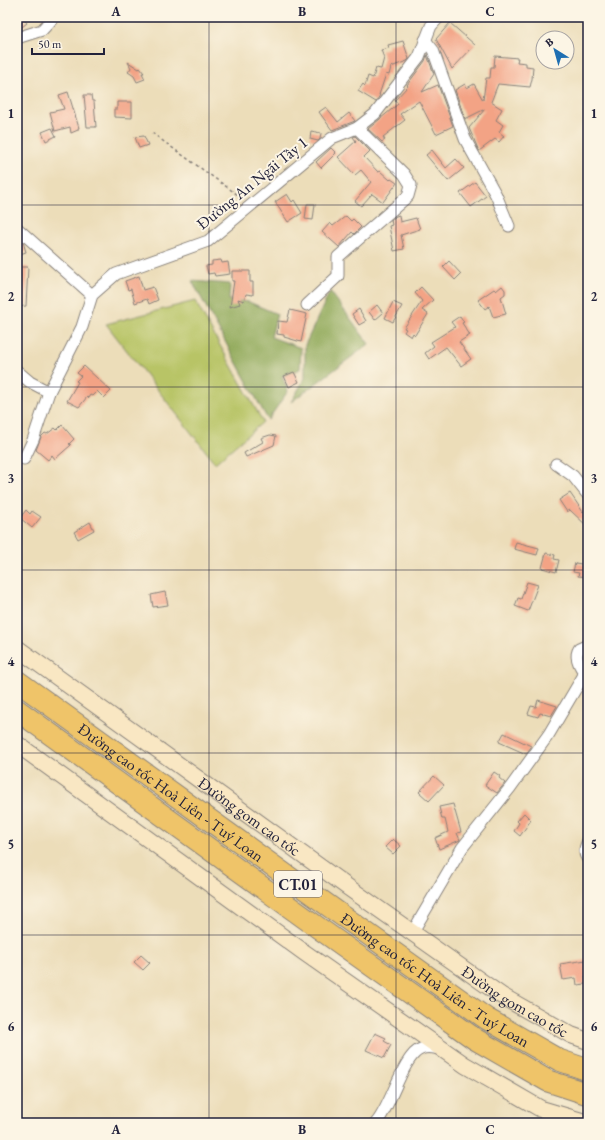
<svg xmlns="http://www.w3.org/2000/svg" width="605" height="1140" font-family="'EB Garamond',serif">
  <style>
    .green { fill: #b8c466; stroke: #6d7350 }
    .forest { fill: #92aa5b; stroke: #5a664b }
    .building { fill: #f3a385 }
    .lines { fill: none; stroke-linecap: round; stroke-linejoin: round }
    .street-casing { stroke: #87807a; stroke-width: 13 }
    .secondary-casing { stroke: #87807a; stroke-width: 18 }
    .highway-casing { stroke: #87807a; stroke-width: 23 }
    .path { stroke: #87807a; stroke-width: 1.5; stroke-dasharray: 3 3; stroke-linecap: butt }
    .street { stroke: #fff; stroke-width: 11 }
    .secondary { stroke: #f9e7c3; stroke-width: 16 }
    .highway { stroke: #efc469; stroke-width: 21 }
    .grid { fill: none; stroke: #22223b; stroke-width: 1; stroke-opacity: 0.55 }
    .labels { text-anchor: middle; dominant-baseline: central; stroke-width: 4; stroke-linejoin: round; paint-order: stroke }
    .shield { fill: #fcf5e5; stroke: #63616e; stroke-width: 1 }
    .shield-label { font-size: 15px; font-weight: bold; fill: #22223b }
    .street-label { font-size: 16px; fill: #22223b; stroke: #fcf5e5 }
    .neatline { fill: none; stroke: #22223b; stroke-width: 1.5 }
    .grid-label { font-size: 13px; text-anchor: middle; font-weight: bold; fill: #22223b }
  </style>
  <rect width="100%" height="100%" fill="#fcf5e5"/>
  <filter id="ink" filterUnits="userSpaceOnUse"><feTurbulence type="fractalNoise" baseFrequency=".025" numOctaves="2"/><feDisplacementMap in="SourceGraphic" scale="8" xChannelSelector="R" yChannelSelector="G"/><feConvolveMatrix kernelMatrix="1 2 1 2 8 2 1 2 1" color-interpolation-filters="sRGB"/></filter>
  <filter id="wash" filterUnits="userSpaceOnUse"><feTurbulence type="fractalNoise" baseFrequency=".012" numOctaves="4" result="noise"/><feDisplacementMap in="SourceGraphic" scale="16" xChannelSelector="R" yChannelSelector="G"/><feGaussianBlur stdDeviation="0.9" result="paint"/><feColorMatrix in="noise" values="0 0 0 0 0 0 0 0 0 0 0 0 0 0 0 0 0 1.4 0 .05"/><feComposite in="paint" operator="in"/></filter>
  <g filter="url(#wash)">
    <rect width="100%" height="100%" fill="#ecddb9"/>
    <!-- green -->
    <polygon class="green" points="195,301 263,422 215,463 106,324"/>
    <!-- forest -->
    <g class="forest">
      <polygon points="192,281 230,284 229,300 249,302 277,314 271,337 301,348 300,369 282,376 288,391 268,420"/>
      <polygon points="330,291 369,344 291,402 305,378 305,345"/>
    </g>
    <g id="blocks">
      <!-- building -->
      <g class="building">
        <polygon points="17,17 22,17 27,23 17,31"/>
        <polygon points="450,23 475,45 452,69 436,39"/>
        <polygon points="403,41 409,59 407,61 391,67 389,75 386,74 379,95 380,95 376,102 358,91 363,84 365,86 368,76 373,78 376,68 381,69 384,58 381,50 389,48 388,45"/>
        <polygon points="427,55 434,74 422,92 438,85 453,126 436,134 419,101 400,114 405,120 383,137 385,140 382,142 368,129 398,104 395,100 408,86 407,85 425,61"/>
        <polygon points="495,56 518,58 517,62 526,63 526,66 533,67 532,79 530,87 498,84 491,102 502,109 496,120 503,125 499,132 504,136 499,142 495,139 479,151 469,128 485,109 465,119 455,90 465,84 467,88 474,84 483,100 486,78 490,78 491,67 494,67"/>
        <polygon points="128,62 139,69 140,68 144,73 142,73 145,79 137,82 134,76 128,72 131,68"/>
        <polygon points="68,92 79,128 78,128 78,130 71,133 70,127 55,131 50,112 64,109 59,95"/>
        <polygon points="84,95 91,95 92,101 94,101 96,127 87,127"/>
        <polygon points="117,102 132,102 132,118 114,117 114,109 117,109"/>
        <polygon points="326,107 338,122 349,113 355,121 332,130 319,112"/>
        <polygon points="52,128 56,136 46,141 42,132"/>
        <polygon points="311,131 321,133 320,139 318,141 310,139"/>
        <polygon points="144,136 148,145 139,148 135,137"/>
        <polygon points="355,136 370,151 364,157 378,172 380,171 390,180 391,179 397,183 383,202 372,194 361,206 355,201 371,182 361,170 355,175 338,157 356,141 353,137"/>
        <polygon points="331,148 336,153 321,168 316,162"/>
        <polygon points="432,150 446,168 456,159 464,168 448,181 426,155"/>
        <polygon points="475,182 486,196 471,207 460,193"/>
        <polygon points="287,194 292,202 294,200 302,213 288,222 275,202"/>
        <polygon points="307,204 315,204 313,220 305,219"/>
        <polygon points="399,215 400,222 416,218 420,229 401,235 404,249 394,251 389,226 392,225 391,220 396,216"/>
        <polygon points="346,216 351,221 353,219 361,227 354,234 352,232 339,247 322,232 330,223 333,226"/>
        <polygon points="23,242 26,252 17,255 17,245"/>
        <polygon points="221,260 222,263 228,262 230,274 215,276 214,273 208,274 206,266 212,265 212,261"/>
        <polygon points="449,261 461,274 455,280 443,267"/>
        <polygon points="17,267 28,267 26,306 17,307 17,291 20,291 20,274 17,274"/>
        <polygon points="232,271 250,271 250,282 253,282 253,295 246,294 244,301 238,299 240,304 230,307 234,281 232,281"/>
        <polygon points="139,276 143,290 153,287 158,300 149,304 147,299 135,303 131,289 128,290 125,281"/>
        <polygon points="502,286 505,290 505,294 501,297 506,314 493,317 489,306 485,309 478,300 494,289 496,291"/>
        <polygon points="421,287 433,300 422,310 428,314 415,335 413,333 411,337 404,332 406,329 404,328 422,301 415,293"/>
        <polygon points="393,302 402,306 393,322 385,318"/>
        <polygon points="377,305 383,313 375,320 369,312"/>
        <polygon points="359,309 366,321 359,325 352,314"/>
        <polygon points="290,310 307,314 301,342 284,337 284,335 277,334 278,321 287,322"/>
        <polygon points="460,316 464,322 462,323 470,335 459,342 471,359 461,366 446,347 429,359 425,353 434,346 431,342 455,327 451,322"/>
        <polygon points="84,366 111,391 104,398 97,391 92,396 90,395 88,398 87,397 79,407 67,401 78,382 76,381 81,376 77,373"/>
        <polygon points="294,372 299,382 289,387 284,376"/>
        <polygon points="62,425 74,439 69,444 71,445 55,459 52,455 48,460 36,450 41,437 45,433 47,434 55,428 57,430"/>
        <polygon points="270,435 276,436 274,445 246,457 244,453 263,442 261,438"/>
        <polygon points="570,493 583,512 588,507 588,527 570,510 567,512 559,500"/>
        <polygon points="26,510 30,514 32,511 41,517 32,528 20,518"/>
        <polygon points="90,522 94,530 78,539 74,532"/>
        <polygon points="516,542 539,548 537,555 514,549"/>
        <polygon points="546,553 555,555 554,559 559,560 556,572 542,568"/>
        <polygon points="575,563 588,565 588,577 578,576 579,573 573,572"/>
        <polygon points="527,582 538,585 528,611 515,606 518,598 521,599"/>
        <polygon points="165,592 168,605 153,607 151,595"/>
        <polygon points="538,700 557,706 551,716 540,713 538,717 528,714 531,706 536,707"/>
        <polygon points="504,733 531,746 531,747 526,754 499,742"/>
        <polygon points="494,772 500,776 499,778 505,783 497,793 485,785"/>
        <polygon points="434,776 444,785 429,801 419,792"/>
        <polygon points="453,804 461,832 457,833 460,840 439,849 435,838 448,832 445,819 442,819 439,807"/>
        <polygon points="524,813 531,820 520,836 514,831 519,823 517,821"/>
        <polygon points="393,839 401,846 393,854 385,847"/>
        <polygon points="141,955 150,963 143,970 134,962"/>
        <polygon points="586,960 588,974 588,976 585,976 586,984 577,985 576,978 563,980 560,964"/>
        <polygon points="375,1033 386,1038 384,1041 391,1045 384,1058 366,1050"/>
      </g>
    </g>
  </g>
  <g filter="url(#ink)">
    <use href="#blocks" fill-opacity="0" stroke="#87807a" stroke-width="1"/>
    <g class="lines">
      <!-- street casing -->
      <g class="street-casing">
        <g id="street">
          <polyline points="17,38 42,30 54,17"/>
          <polyline points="425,40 433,50 465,139 496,195 509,226"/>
          <polyline points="17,228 92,295"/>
          <polyline points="307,305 338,276 338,257 408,196 411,185 404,174 357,128"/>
          <polyline points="17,371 30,382 49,392"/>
          <polyline points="24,459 33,440 49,392 82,327 92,295 116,274 208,241 332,138 357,128 375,114 419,57 431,26 439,17"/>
          <polyline points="556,464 573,476 588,495"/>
          <path d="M588 645 579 649C573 658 582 670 588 677"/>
          <path d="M588 841C585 847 583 854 588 859"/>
          <polyline points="412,933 462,848 510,788 549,734 585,673"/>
          <path d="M376 1123C391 1107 403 1055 421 1049 427 1046 434 1048 440 1049"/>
        </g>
      </g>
      <!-- secondary casing -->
      <g class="secondary-casing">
        <g id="secondary">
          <path id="s1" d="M17 648 349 888 502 996 571 1035 588 1041"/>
          <polyline points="17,744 305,953 465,1065 541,1109 588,1123"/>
        </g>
      </g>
      <!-- highway casing -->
      <g class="highway-casing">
        <g id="highway">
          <path id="s2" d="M17 681 333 909 487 1019 559 1060 588 1070"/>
          <polyline points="17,710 320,929 475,1039 548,1081 588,1094"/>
        </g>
      </g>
      <!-- path -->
      <polyline class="path" points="152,133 242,198"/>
      <!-- street -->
      <use href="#street" class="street"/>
      <!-- secondary -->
      <use href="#secondary" class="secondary"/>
      <!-- highway -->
      <use href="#highway" class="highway"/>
    </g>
  </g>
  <!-- grid -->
  <path class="grid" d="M209 17V1123M396 17V1123M17 205H588M17 387H588M17 570H588M17 753H588M17 935H588"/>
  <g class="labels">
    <!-- shield labels -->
    <rect class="shield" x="274" y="871" width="48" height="26" rx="3"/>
    <g class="shield-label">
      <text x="298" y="884">CT.01</text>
    </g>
    <!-- street labels -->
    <g class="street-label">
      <text transform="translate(252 183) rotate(-39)">Đường An Ngãi Tây 1</text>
      <text stroke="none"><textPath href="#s2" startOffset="190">Đường cao tốc Hoà Liên - Tuý Loan</textPath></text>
      <text stroke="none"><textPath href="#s1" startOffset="287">Đường gom cao tốc</textPath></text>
      <text stroke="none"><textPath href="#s2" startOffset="514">Đường cao tốc Hoà Liên - Tuý Loan</textPath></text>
      <text stroke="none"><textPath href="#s1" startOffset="611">Đường gom cao tốc</textPath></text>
    </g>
  </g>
  <!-- margin -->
  <rect width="605" height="1140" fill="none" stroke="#fcf5e5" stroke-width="44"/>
  <!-- north arrow -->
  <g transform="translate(555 50) rotate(323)"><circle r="19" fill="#fcf5e5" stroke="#a5a1a1"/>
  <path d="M0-3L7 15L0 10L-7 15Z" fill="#1f6fb2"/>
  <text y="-6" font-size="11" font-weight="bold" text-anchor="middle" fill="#22223b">B</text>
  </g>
  <!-- scale -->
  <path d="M32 48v6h72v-6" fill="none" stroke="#22223b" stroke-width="2"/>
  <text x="38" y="48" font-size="12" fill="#22223b" stroke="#fcf5e5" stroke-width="3" paint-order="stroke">50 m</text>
  <rect x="22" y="22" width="561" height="1096" class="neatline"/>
  <g class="grid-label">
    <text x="116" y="16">A</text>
    <text x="302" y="16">B</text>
    <text x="490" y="16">C</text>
    <text x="11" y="118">1</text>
    <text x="594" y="118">1</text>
    <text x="11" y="301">2</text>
    <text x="594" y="301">2</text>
    <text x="11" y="483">3</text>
    <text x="594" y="483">3</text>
    <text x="11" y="666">4</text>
    <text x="594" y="666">4</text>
    <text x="11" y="849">5</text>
    <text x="594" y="849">5</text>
    <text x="11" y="1031">6</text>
    <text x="594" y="1031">6</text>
    <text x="116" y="1134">A</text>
    <text x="302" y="1134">B</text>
    <text x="490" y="1134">C</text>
  </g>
</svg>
